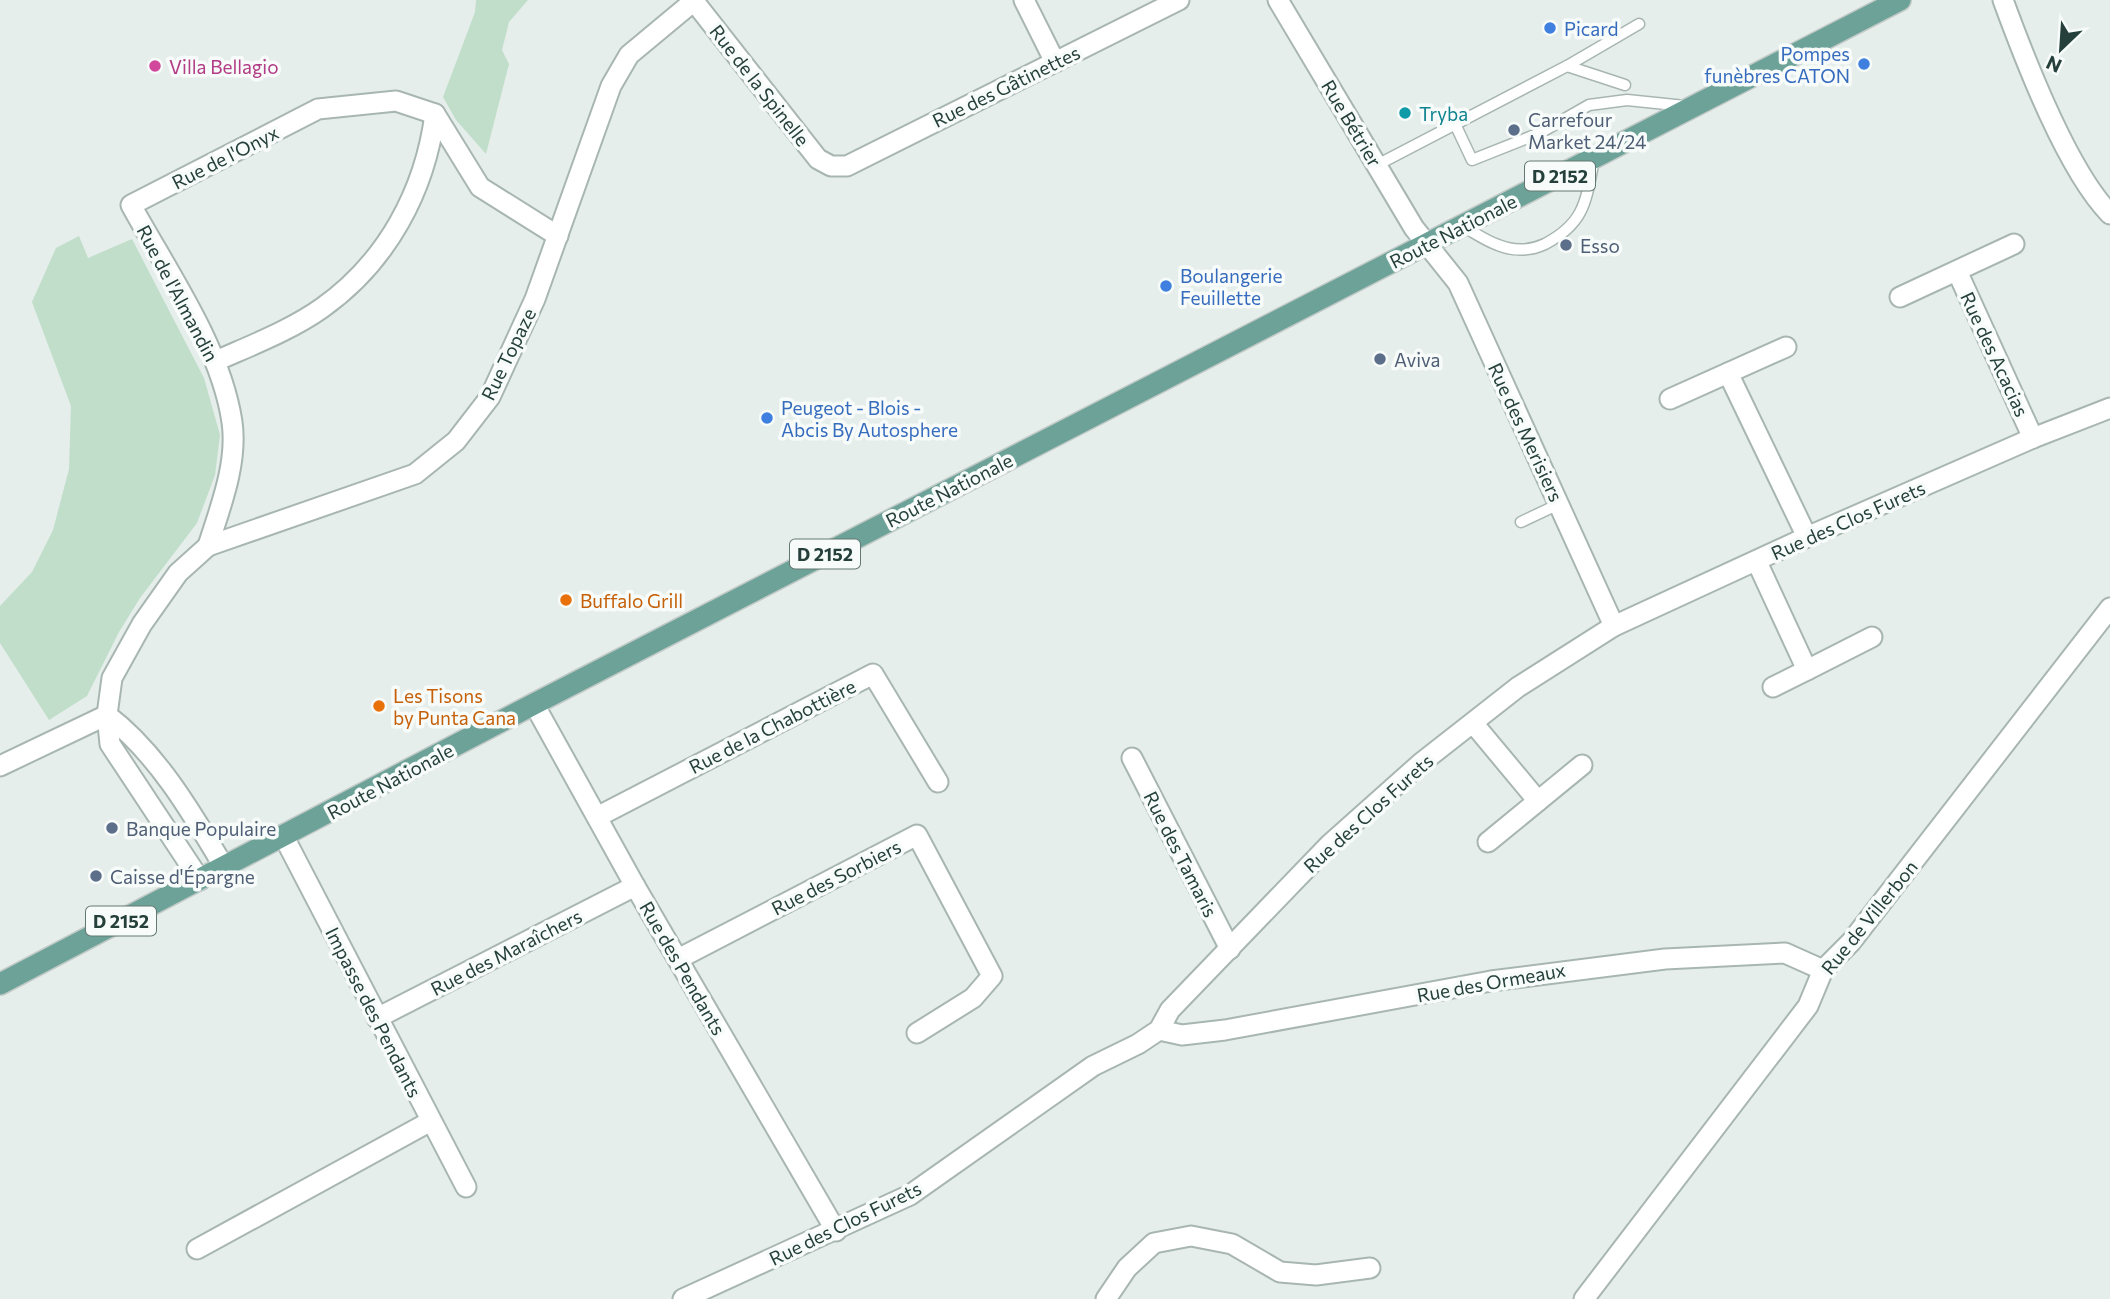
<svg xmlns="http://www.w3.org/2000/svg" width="2110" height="1299" font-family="Commissioner,sans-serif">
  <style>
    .green { fill: #c0deca }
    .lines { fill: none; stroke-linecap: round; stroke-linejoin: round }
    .lane-casing { stroke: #a8b6b2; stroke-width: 13 }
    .street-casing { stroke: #a8b6b2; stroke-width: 23 }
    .primary-casing { stroke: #c2cac8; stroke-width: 24 }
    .lane { stroke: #fff; stroke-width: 10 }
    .street { stroke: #fff; stroke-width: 19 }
    .primary { stroke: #6ca297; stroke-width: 21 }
    .shop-dot { fill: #3f7fe0; stroke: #f7fbf9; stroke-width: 2.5 }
    .hotel-dot { fill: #d1479c; stroke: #f7fbf9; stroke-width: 2.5 }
    .culture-dot { fill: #0f9aa8; stroke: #f7fbf9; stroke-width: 2.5 }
    .service-dot { fill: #5c6f8a; stroke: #f7fbf9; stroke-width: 2.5 }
    .food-dot { fill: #e8710a; stroke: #f7fbf9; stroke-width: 2.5 }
    .labels { text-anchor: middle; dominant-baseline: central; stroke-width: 7; stroke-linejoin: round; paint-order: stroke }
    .shield { fill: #f7fbf9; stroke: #647873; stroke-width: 2 }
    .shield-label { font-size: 18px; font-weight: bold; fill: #25403a }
    .shop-label { font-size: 19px; fill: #366cbe; stroke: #f7fbf9; text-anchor: start }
    .hotel-label { font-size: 19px; fill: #b23c85; stroke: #f7fbf9; text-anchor: start }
    .street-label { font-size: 19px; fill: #25403a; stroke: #f7fbf9 }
    .culture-label { font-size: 19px; fill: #0d838f; stroke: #f7fbf9; text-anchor: start }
    .service-label { font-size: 19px; fill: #4e5e75; stroke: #f7fbf9; text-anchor: start }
    .food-label { font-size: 19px; fill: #c56008; stroke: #f7fbf9; text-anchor: start }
  </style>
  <rect width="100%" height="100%" fill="#e6eeeb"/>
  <!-- green -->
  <g class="green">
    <polygon points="476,0 528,0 509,22 502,50 509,64 486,154 456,120 443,97 475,12"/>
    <polygon points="79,236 88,258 132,239 204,378 220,435 215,475 197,523 140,598 119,632 87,696 49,720 0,643 0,606 32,572 53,530 69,469 71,406 32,302 56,248"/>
  </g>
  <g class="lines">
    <!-- lane casing -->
    <g class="lane-casing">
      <g id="lane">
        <polyline points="1567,66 1625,85"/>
        <polyline points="1455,124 1472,160 1540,133 1589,105 1627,100 1685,106"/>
        <polyline points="1377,165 1567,66 1639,24"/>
        <path d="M1464 227C1475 233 1486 241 1498 245 1513 251 1530 251 1545 244 1585 223 1586 201 1594 159"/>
        <polyline points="1521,522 1559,504"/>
      </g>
    </g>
    <!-- street casing -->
    <g class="street-casing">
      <g id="street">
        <polyline points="693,0 818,159 831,166 847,166 1179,0"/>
        <polyline points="1024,0 1055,62"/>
        <polyline points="1278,0 1414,228 1458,283 1614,626"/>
        <path d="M2003 0C2025 60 2067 170 2110 214"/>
        <polyline points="1957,271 2033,438"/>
        <polyline points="1900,297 2014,244"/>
        <path d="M216 361C252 345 291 330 322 308 387 262 425 191 435 114"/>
        <polyline points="1728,373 1807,537"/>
        <polyline points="1670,399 1786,347"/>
        <path d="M208 546C220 508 238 463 232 422 221 347 167 271 131 205L318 109 396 101 435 114 480 187 558 236"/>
        <polyline points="1757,562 1807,670 1773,687"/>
        <polyline points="1807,670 1872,637"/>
        <polyline points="534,704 635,886 836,1231"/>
        <path d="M107 715C157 753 192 813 224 867"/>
        <polyline points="1473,723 1538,801"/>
        <polyline points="1132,758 1230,949"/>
        <polyline points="0,766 107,715"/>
        <polyline points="597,817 873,674 938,782"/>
        <polyline points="284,837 466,1187"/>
        <polyline points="1488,842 1582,765"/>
        <polyline points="200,880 110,744 107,715 112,678 142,624 178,573 208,546 415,474 456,441 490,397 535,299 611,86 629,55 694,1"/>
        <polyline points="678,959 917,835 992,976 973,998 917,1033"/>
        <polyline points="377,1018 635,886"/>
        <polyline points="1159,1030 1182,1035 1225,1030 1491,981 1665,959 1785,953 1823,970"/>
        <polyline points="197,1249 431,1121"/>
        <polyline points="683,1299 910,1195 1093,1066 1138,1044 1159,1030 1170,1010 1330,844 1421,763 1518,687 1614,626 1807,537 2033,438 2110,408"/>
        <polyline points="1106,1299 1127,1268 1154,1243 1191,1236 1232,1244 1280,1272 1316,1275 1370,1268"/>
        <polyline points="1584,1299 1808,1006 1823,970 1851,942 2110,608"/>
      </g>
    </g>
    <!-- primary casing -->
    <g class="primary-casing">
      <polyline id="primary" points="0,984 534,704 1900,0"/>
    </g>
    <!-- lane -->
    <use href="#lane" class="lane"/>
    <!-- street -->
    <use href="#street" class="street"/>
    <!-- primary -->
    <use href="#primary" class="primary"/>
  </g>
  <!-- markers -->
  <g class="shop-dot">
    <circle cx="1550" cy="28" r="7"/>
    <circle cx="1864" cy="64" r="7"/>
    <circle cx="1166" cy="286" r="7"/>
    <circle cx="767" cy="418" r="7"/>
  </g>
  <circle class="hotel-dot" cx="155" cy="66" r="7"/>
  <circle class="culture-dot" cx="1405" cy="113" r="7"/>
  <g class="service-dot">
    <circle cx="1514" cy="130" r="7"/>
    <circle cx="1566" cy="245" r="7"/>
    <circle cx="1380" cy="359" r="7"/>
    <circle cx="112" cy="828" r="7"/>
    <circle cx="96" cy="876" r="7"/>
  </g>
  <g class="food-dot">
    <circle cx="566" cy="600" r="7"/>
    <circle cx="379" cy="706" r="7"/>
  </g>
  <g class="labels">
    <!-- shield labels -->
    <g class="shield">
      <rect x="1525" y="161.5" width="70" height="29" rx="5"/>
      <rect x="790" y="539.5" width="70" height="29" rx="5"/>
      <rect x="86" y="906.5" width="70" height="29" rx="5"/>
    </g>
    <g class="shield-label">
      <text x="1560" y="176">D 2152</text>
      <text x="825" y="554">D 2152</text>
      <text x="121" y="921">D 2152</text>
    </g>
    <!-- shop labels -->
    <g class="shop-label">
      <text x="1564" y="28">Picard</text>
      <text x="1850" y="53" text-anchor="end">Pompes<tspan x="1850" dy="22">funèbres CATON</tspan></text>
      <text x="1180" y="275">Boulangerie<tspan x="1180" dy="22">Feuillette</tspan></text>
      <text x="781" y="407">Peugeot - Blois -<tspan x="781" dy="22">Abcis By Autosphere</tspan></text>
    </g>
    <!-- hotel labels -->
    <g class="hotel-label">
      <text x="169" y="66">Villa Bellagio</text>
    </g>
    <!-- street labels -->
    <g class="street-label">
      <text transform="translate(760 85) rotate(52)">Rue de la Spinelle</text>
      <text transform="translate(1006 86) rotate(-26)">Rue des Gâtinettes</text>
      <text transform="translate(1352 123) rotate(59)">Rue Bétrier</text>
      <text transform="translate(225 157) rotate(-27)">Rue de l'Onyx</text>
      <text transform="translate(1453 231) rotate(-27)">Route Nationale</text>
      <text transform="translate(178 293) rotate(62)">Rue de l'Almandin</text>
      <text transform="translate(508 354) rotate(-64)">Rue Topaze</text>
      <text transform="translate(1995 354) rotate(65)">Rue des Acacias</text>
      <text transform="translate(1526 432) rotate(65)">Rue des Merisiers</text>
      <text transform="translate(949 490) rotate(-27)">Route Nationale</text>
      <text transform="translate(1848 520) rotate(-24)">Rue des Clos Furets</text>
      <text transform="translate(772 726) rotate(-27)">Rue de la Chabottière</text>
      <text transform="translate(390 781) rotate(-28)">Route Nationale</text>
      <text transform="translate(1368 813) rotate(-42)">Rue des Clos Furets</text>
      <text transform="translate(1181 854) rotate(63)">Rue des Tamaris</text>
      <text transform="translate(836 877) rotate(-27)">Rue des Sorbiers</text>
      <text transform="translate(1869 917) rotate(-51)">Rue de Villerbon</text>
      <text transform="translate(506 952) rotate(-27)">Rue des Maraîchers</text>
      <text transform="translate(683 968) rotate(60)">Rue des Pendants</text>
      <text transform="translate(1491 982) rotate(-10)">Rue des Ormeaux</text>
      <text transform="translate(374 1012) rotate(63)">Impasse des Pendants</text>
      <text transform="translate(845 1223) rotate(-26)">Rue des Clos Furets</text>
    </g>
    <!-- culture labels -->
    <g class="culture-label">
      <text x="1419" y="113">Tryba</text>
    </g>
    <!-- service labels -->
    <g class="service-label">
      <text x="1528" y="119">Carrefour<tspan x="1528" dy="22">Market 24/24</tspan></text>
      <text x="1580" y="245">Esso</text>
      <text x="1394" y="359">Aviva</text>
      <text x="126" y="828">Banque Populaire</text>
      <text x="110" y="876">Caisse d'Épargne</text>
    </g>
    <!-- food labels -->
    <g class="food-label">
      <text x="580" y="600">Buffalo Grill</text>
      <text x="393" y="695">Les Tisons<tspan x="393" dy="22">by Punta Cana</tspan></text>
    </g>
  </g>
  <!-- north arrow -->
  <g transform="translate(2061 49) rotate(205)" stroke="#f7fbf9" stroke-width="5" paint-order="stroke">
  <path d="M0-5L12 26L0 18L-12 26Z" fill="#25403a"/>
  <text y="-10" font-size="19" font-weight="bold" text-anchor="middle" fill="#25403a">N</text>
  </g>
</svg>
